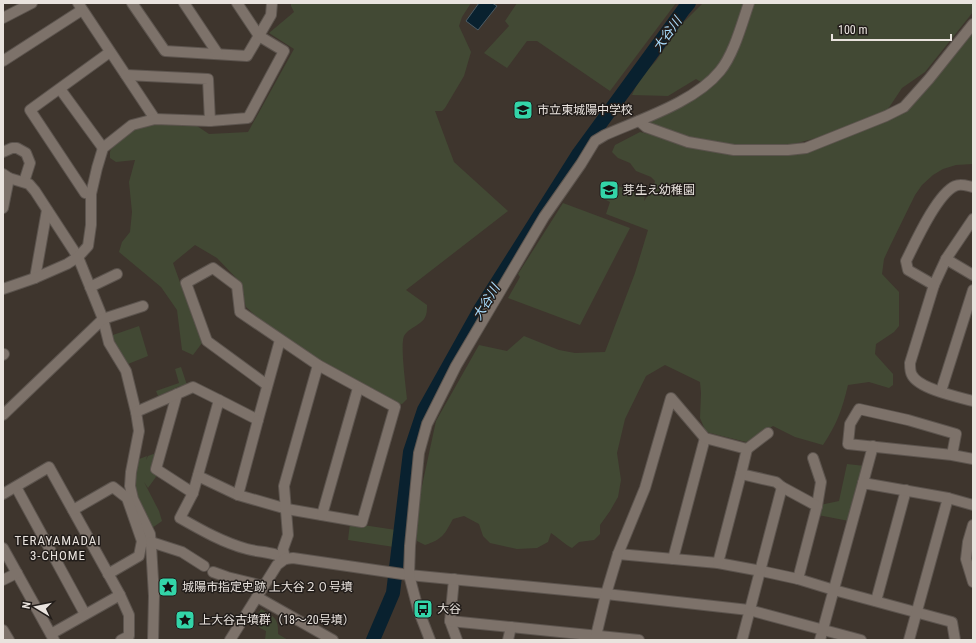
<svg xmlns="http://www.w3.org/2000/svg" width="976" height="643" font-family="'Roboto Condensed','Noto Sans JP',sans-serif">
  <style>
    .green { fill: #424934 }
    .water { fill: #09212f; stroke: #4c5b64 }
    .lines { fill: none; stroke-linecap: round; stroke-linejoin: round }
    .river { stroke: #09212f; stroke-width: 14 }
    .minor-casing { stroke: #5c544e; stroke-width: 12 }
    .minor { stroke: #7d726a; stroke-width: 10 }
    .labels { text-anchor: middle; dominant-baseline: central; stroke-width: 3; stroke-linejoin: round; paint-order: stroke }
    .poi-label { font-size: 12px; fill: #e9e3de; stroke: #221d1a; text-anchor: start }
    .water-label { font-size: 13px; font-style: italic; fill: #a9dcfd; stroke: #221d1a }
    .neighbourhood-label { font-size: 13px; letter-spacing: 1px; fill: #e9e3de; stroke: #221d1a }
  </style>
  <rect width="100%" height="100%" fill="#3e352d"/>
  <!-- green -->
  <g class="green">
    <path d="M291 3H471L462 17 459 26 471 52 464 76 445 108 442 111H435L454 162 508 211 406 290 427 305C427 308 427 312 426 315 423 325 409 327 404 336 400 345 406 387 407 399L402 404 394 403 346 374 284 341 246 307 238 280 217 258 195 245 173 263 202 343 193 355 182 350 177 310 161 287 119 252 122 242 130 232 132 212 129 182 135 160 116 162 110 158V152L112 146 138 126 162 122 197 126 209 134 248 132 294 49 269 33 294 12 291 6Z"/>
    <polygon points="517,3 676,3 610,91 537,41 527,41 507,68 484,53 509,26 505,21"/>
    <polygon points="703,3 973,3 973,12 925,72 902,88 886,112 831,134 790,145 753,147 719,144 685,138 646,123 707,86 696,79 668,96 632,95 640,78 656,61 680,26"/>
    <path d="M973 29V164L956 165 943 169 933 175 922 185 915 195 890 246 884 259 882 274 899 292V326L894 332 876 344 875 354 893 374V385L889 388 869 382 848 385C842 410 837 424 823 445L795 437 773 426 746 442 706 432 700 418 701 393 700 382 665 365 646 376 625 419 617 453 621 480 618 497 610 511 600 525V534L594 540 579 542 572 548C564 544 559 538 551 533L548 542 537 548 517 549 490 543 483 536 479 524 464 516 453 519C444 535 443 539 425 545L417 541 416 527 417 509 436 421 479 345 507 351 524 336 559 350 575 353 605 352 635 273 648 230 606 214 610 202 604 199 609 183 645 196 644 201 653 188 655 181 651 177 636 171 630 163 618 158 612 152 615 145 640 132 702 147 804 153 906 110Z"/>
    <polygon points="563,203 630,228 580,325 508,298 520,277 518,274"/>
    <polygon points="139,326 148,356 128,364 121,356 110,336"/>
    <polygon points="181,367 187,385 180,388 180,386 158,396 156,391 179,383 175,369"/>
    <polygon points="156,453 158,474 148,488 144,482 159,511 162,521 152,528 134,489 134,461 147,456 146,460 148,456"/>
    <polygon points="847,464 865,466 849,521 818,515 820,505 839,501"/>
    <polygon points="350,523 396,530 394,547 348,540"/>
    <path d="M261 609C274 616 279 619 278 634L288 640H265L266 631 260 628 254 620Z"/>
  </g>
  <!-- water -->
  <polygon class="water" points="479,3 492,3 497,6 478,30 466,21"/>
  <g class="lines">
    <!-- river -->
    <polyline class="river" points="373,640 393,593 410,452 424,410 481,308 579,153 684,9 689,3"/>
    <!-- minor casing -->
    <g class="minor-casing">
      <g id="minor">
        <polyline points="78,3 155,119"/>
        <polyline points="132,3 165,51 247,56 271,15 272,3"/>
        <polyline points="184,3 218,54"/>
        <polyline points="3,18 32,3"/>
        <polyline points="3,61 82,10"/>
        <polyline points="126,75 208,79 210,121"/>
        <polyline points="60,89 103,148"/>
        <polyline points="639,121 646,127 688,142 734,150 788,150 806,148 886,116 904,107 929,79 973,24"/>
        <polyline points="3,152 12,148 17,148 26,153 30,163 24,182"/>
        <polyline points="3,174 9,178 29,184 35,191 78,257 103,319 109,343 126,371 136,412 139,431 131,472 130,486 133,499 150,534 151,545 154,596 153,640"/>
        <polyline points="91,194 85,193 30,110 110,52"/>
        <polyline points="3,208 9,178"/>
        <path d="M973 219 946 259 934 285 910 363C910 367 910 372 912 375 919 389 958 397 973 401"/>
        <polyline points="946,259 973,275"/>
        <polyline points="35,278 47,210"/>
        <path d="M934 285 908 270 906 261C915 243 937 194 955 186 961 183 967 186 973 187"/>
        <polyline points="90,287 117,274"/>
        <polyline points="3,289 35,278 67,264 78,257 88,246 91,225 91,194 97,168 103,148 132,125 155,119 210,121 248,118 284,51 259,36 237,3"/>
        <path d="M280 340 258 420 219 400 193 493 180 518C201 530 224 543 247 549 261 553 273 551 285 559"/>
        <polyline points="3,355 4,354"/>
        <polyline points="941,391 973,290"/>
        <polyline points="177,394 156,469 193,493"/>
        <polyline points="136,412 193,387 219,400"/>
        <polyline points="3,415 103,319 143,306"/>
        <polyline points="747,449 768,433"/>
        <polyline points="952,455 956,434 908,420 859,409 850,424 848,444 952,455 973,459"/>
        <polyline points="813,458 821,482 817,506"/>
        <polyline points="741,474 776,482 782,487 817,506 798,579"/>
        <polyline points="198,476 238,495 287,509 362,522 395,407 318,365 240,312 237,286 213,268 186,283 207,341 267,385"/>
        <polyline points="863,483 873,446"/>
        <polyline points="16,487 85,614"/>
        <polyline points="3,494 49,467 120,595 129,615 129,636 121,640"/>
        <polyline points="238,495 258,420"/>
        <polyline points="73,510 113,487 127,498 142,541 139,556 108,574"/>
        <polyline points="322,515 358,388"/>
        <polyline points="973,525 968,542 966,559 973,582"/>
        <polyline points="151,542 182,552 204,566"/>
        <polyline points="3,548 54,640"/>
        <polyline points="618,554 718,563 761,571 798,579 834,590 952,622 955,640"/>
        <polyline points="285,559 283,549 288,535 284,486 318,365"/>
        <polyline points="673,559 705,438"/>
        <polyline points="213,572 227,577 263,586"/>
        <polyline points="454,579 450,621 457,640"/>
        <polyline points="3,580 17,573"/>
        <polyline points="257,597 333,640"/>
        <polyline points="876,601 906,490"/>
        <polyline points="450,621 639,640"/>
        <polyline points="3,630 9,640"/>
        <polyline points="51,634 120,595"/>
        <polyline points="230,640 277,565 285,559 293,558 409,575 606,594 749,610 861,640"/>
        <path d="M430 640 418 609 409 575 410 546 419 453 427 424 456 366 544 217 581 164 595 141 605 135C641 119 695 102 720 71 734 54 742 23 749 3"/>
        <polyline points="508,640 511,627"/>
        <polyline points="595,640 606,594 618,554 645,488 671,398 705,438 747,449 741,474 718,563"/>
        <polyline points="742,640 782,487"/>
        <polyline points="820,640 863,483 948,498 973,505"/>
        <polyline points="909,640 948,498"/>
      </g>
    </g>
    <!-- minor -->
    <use href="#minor" class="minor"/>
  </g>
  <!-- icons -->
  <defs>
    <g id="school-square" transform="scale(1)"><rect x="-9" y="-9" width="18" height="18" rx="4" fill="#33d4a8" stroke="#221d1a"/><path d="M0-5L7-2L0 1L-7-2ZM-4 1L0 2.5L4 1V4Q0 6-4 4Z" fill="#111"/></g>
    <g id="sight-square" transform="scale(1)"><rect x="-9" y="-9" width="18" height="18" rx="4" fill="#33d4a8" stroke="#221d1a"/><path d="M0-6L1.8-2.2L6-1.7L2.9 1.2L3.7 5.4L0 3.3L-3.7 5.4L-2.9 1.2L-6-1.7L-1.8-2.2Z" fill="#111"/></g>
    <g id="bus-square" transform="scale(1)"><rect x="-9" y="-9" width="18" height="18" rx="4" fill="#33d4a8" stroke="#221d1a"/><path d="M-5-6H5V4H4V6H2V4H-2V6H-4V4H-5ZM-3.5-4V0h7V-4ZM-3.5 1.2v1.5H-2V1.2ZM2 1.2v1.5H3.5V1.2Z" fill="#111"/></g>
  </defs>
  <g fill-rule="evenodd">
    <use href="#school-square" x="523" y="110"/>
    <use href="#school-square" x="609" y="190"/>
    <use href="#sight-square" x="168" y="587"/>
    <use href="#bus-square" x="423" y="609"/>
    <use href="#sight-square" x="185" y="620"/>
  </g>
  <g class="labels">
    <!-- poi labels -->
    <g class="poi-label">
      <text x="537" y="110">市立東城陽中学校</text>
      <text x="623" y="190">芽生え幼稚園</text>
      <text x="182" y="587">城陽市指定史跡 上大谷２０号墳</text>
      <text x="437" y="609">大谷</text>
      <text x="199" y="620">上大谷古墳群（18～20号墳）</text>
    </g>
    <!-- water labels -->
    <g class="water-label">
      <text transform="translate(667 34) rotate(-54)">大谷川</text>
      <text transform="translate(486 302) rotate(-59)">大谷川</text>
    </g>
    <!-- neighbourhood labels -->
    <g class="neighbourhood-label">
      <text x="58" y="540">TERAYAMADAI<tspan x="58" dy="15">3-CHOME</tspan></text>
    </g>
  </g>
  <!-- border -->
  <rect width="976" height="643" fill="none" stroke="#e9e3de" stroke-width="8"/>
  <!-- north arrow -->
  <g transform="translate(36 607) rotate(280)" stroke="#221d1a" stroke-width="3" paint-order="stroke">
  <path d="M0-3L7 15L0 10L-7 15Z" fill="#e9e3de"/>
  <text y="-6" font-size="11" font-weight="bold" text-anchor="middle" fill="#e9e3de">N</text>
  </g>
  <!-- scale -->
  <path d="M832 34v6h119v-6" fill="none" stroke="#e9e3de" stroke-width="2"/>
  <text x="838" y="34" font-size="12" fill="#e9e3de" stroke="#221d1a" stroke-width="3" paint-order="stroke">100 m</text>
</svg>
